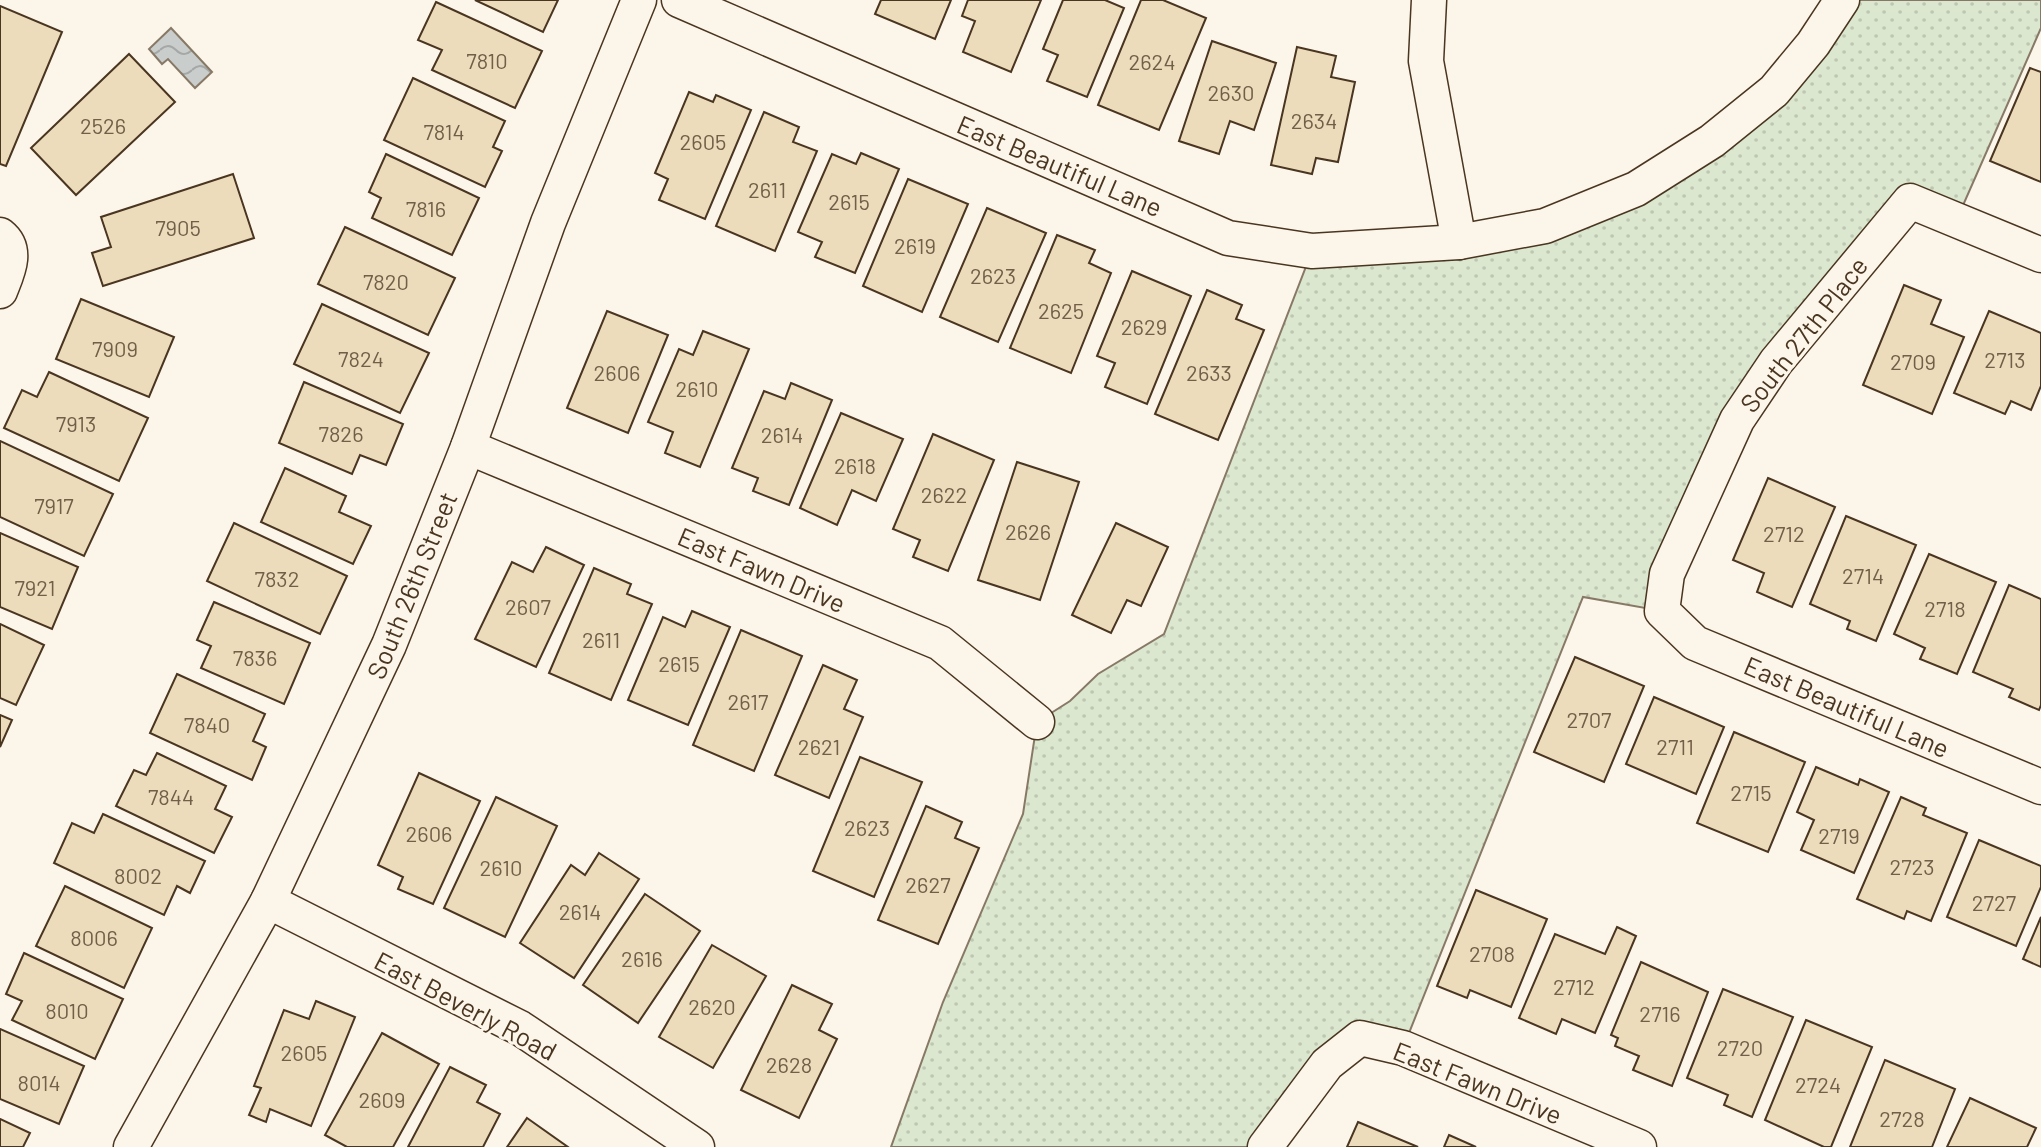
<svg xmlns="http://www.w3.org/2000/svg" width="2041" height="1147" font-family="Barlow,sans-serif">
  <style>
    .grass { fill: url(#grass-dots); stroke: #887966; stroke-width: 2 }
    .water { fill: url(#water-waves); stroke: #887966; stroke-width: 2 }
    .building { fill: #ecdcbc; stroke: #4a3520; stroke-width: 2 }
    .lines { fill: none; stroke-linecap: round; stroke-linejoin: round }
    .minor-casing { stroke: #4a3520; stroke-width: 37 }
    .minor { stroke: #fbf6e9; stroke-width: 34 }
    .labels { text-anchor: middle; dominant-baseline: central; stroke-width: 6; stroke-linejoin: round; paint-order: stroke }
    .number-label { font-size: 22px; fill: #725f47 }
    .street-label { font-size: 26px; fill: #4a3520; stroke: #fbf6e9 }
  </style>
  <defs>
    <pattern id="grass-dots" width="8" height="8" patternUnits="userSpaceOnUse" patternTransform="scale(2)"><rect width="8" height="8" fill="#dce7d0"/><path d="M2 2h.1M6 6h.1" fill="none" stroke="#bec7b2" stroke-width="1.8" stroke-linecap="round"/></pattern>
    <pattern id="water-waves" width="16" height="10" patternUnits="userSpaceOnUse" patternTransform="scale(2)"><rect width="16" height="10" fill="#c9cecd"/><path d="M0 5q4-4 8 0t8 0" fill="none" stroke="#a5a8a6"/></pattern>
  </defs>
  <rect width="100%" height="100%" fill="#fbf6e9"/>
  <!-- grass -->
  <polygon class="grass" points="1842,0 2041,0 2041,28 1957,219 1910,201 1776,362 1662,611 1583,597 1403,1048 1360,1039 1265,1147 891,1147 943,1002 1023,814 1037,722 1070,701 1098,674 1164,634 1312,251 1545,226 1712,141"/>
  <!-- water -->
  <polygon class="water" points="171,28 212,72 195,88 168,59 162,64 149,49"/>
  <!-- building -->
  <g class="building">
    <polygon points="475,0 558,0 543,32"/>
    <polygon points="881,0 951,0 935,39 875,14"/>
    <polygon points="968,0 1041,0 1011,72 963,52 975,21 962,16"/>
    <polygon points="1063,0 1105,0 1124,8 1087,97 1047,81 1058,55 1043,49"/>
    <polygon points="1141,0 1163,0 1206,18 1159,130 1098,105"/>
    <polygon points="436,2 542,51 515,108 432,70 442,50 418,40"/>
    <polygon points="0,6 62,32 6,166 0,164"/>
    <polygon points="1212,41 1276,63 1254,130 1230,121 1219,154 1179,141"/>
    <polygon points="1297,47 1336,56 1331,77 1355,82 1338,162 1316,158 1312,174 1271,165"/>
    <polygon points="129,54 175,102 76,195 31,148"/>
    <polygon points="2030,68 2041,72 2041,182 1990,161"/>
    <polygon points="413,78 505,121 493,147 502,151 485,187 384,140"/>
    <polygon points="689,92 713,102 716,95 751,110 705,219 659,200 668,179 655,173"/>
    <polygon points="764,112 799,127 793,142 817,151 775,251 716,226"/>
    <polygon points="861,153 899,169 855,273 815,257 822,242 798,232 832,154 856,164"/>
    <polygon points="386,154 479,198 452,255 372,218 381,198 369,192"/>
    <polygon points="233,174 254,238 103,286 92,253 111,247 101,217"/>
    <polygon points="908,179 968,204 922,312 863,286"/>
    <polygon points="987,208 1046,233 998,342 940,317"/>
    <polygon points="345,227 455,278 428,335 318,284"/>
    <polygon points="1057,235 1095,250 1089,263 1111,273 1071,373 1010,348"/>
    <polygon points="1132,271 1191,296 1147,404 1105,387 1115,363 1097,356"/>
    <polygon points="1904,285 1941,300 1931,324 1964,337 1932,414 1863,385"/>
    <polygon points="1207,290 1242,305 1236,319 1264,330 1218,440 1155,414"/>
    <polygon points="81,299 174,337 149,397 56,359"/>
    <polygon points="322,304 429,353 400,413 294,364"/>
    <polygon points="607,311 668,335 628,433 567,408"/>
    <polygon points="1989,311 2041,333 2041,386 2031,410 2011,401 2005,414 1954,393"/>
    <polygon points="703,331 749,349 700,467 665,453 673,432 648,422 679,349 693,355"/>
    <polygon points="49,372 148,418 119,481 4,428 22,390 37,397"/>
    <polygon points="304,382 403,424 386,465 360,455 352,474 279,443"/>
    <polygon points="791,383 832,400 789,505 753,491 758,478 732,468 764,391 785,399"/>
    <polygon points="841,413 903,439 876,501 852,490 837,525 800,508"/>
    <polygon points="933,434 994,460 948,571 913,557 920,540 893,529"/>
    <polygon points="0,441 113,494 84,556 0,517"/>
    <polygon points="1017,462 1079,482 1040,600 978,580"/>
    <polygon points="285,468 346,496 339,512 371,526 353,564 261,522"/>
    <polygon points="1768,478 1835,507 1792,607 1757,592 1764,573 1733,560"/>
    <polygon points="1846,516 1916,545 1876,641 1847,629 1850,621 1810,604"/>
    <polygon points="234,523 347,576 320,634 207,581"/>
    <polygon points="1116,523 1168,547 1141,606 1127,600 1111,633 1072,615"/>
    <polygon points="0,533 78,567 52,629 0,607"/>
    <polygon points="546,547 584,565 536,667 475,639 512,562 533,572"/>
    <polygon points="1929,554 1996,582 1957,674 1920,659 1925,648 1894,634"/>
    <polygon points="594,568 631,584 627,594 652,604 611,700 549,673"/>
    <polygon points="2009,585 2041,599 2041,705 2039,710 2009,697 2013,689 1973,672"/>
    <polygon points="214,602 310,643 284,704 201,668 211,646 197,640"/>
    <polygon points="692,611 730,627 688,725 628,700 663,617 685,627"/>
    <polygon points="0,624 44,645 16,705 0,698"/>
    <polygon points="741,630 802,656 754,771 693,745"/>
    <polygon points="1575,657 1644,686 1604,782 1534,752"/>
    <polygon points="823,665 857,680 844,709 863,717 829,798 775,775"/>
    <polygon points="177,674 265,714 253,741 266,747 252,780 150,733"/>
    <polygon points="1654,697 1724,727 1696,794 1626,764"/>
    <polygon points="0,715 12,720 0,747"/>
    <polygon points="1734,732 1805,762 1768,852 1697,823"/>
    <polygon points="157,753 226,786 215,809 232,817 214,853 116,806 134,770 146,775"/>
    <polygon points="860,757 922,782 874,897 813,871"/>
    <polygon points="1816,767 1858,785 1860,779 1889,792 1854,873 1801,850 1814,820 1797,812"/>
    <polygon points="419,773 480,801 433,904 398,889 403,877 378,865"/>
    <polygon points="496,797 557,826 505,937 444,908"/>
    <polygon points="1901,797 1926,808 1923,815 1967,833 1931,921 1907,911 1904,919 1857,899"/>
    <polygon points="926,806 962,822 955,838 979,848 938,944 878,920"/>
    <polygon points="103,814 205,861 190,893 177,886 164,915 54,863 72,823 94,833"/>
    <polygon points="1979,840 2041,866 2041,887 2016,946 1947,917"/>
    <polygon points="599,853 639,879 574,978 520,943 571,865 585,875"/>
    <polygon points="65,886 152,928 124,988 36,946"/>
    <polygon points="1476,890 1547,919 1511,1007 1470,990 1467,998 1437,986"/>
    <polygon points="645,894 700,931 638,1023 583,985"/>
    <polygon points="2041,917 2041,967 2023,959"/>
    <polygon points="1617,927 1636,936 1595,1033 1562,1019 1556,1034 1519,1018 1555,934 1605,954"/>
    <polygon points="712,945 766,976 713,1068 659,1037"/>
    <polygon points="24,953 123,999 95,1059 12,1020 22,1001 6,994"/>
    <polygon points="1641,962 1708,992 1672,1086 1633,1070 1639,1056 1615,1046 1618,1038 1611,1035"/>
    <polygon points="792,985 832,1004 819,1030 837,1039 799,1118 741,1090"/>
    <polygon points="1723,989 1793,1017 1752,1117 1724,1105 1728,1095 1687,1078"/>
    <polygon points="316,1001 355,1017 311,1126 270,1109 266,1122 249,1115 261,1088 254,1086 284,1010 309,1019"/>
    <polygon points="1806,1020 1872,1047 1831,1147 1824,1147 1765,1120"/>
    <polygon points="0,1029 84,1066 59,1124 0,1099"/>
    <polygon points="382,1033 439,1064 393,1147 347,1147 325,1135"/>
    <polygon points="1885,1060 1955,1089 1932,1147 1850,1147"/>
    <polygon points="450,1067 486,1085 477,1102 500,1114 483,1147 408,1147"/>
    <polygon points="1970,1098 2036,1128 2027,1147 1947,1147"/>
    <polygon points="527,1118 568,1147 507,1147"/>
    <polygon points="0,1119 30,1133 23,1147 0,1147"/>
    <polygon points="1358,1122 1418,1147 1347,1147"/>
    <polygon points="1449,1135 1476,1147 1444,1147"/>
  </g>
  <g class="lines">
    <!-- minor casing -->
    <g class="minor-casing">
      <g id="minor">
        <polyline points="679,0 1228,238 1312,251 1459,242 1545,226 1636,189 1712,141 1774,91 1813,44 1842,0"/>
        <polyline points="1429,0 1426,61 1459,242"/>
        <path d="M0 235C19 250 7 273 0 291"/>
        <polyline points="2041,255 1910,201 1776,362 1737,420 1667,574 1662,611 1695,643 2041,787"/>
        <polyline points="468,447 940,643 1037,722"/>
        <polyline points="268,901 520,1028 697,1147"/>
        <polyline points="131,1147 268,901 389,645 468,447 548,223 639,0"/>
        <polyline points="1265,1147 1327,1064 1360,1038 1403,1048 1639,1147"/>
      </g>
    </g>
    <!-- minor -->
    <use href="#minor" class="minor"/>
  </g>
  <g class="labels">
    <!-- number labels -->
    <g class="number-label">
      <text x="487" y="60">7810</text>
      <text x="1152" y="61">2624</text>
      <text x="1231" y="92">2630</text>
      <text x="1314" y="120">2634</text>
      <text x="103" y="125">2526</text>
      <text x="444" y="131">7814</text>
      <text x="703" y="141">2605</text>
      <text x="767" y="189">2611</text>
      <text x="849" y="201">2615</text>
      <text x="426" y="208">7816</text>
      <text x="178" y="227">7905</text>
      <text x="915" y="245">2619</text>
      <text x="993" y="275">2623</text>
      <text x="386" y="281">7820</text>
      <text x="1061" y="310">2625</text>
      <text x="1144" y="326">2629</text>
      <text x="115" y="348">7909</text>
      <text x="361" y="358">7824</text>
      <text x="2005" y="359">2713</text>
      <text x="1913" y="361">2709</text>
      <text x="617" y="372">2606</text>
      <text x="1209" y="372">2633</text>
      <text x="697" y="388">2610</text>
      <text x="76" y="423">7913</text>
      <text x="341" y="433">7826</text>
      <text x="782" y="434">2614</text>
      <text x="855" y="465">2618</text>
      <text x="944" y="494">2622</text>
      <text x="54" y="505">7917</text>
      <text x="1028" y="531">2626</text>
      <text x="1784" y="533">2712</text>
      <text x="1863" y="575">2714</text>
      <text x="277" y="578">7832</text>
      <text x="35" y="587">7921</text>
      <text x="528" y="606">2607</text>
      <text x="1945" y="608">2718</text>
      <text x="601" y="639">2611</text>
      <text x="255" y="657">7836</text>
      <text x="679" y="663">2615</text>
      <text x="748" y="701">2617</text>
      <text x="1589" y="719">2707</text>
      <text x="207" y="724">7840</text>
      <text x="819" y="746">2621</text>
      <text x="1675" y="746">2711</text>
      <text x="1751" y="792">2715</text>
      <text x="171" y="796">7844</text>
      <text x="867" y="827">2623</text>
      <text x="429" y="833">2606</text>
      <text x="1839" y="835">2719</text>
      <text x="1912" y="866">2723</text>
      <text x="501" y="867">2610</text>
      <text x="138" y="875">8002</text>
      <text x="928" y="884">2627</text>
      <text x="1994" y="902">2727</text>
      <text x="580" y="911">2614</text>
      <text x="94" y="937">8006</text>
      <text x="1492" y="953">2708</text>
      <text x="642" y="958">2616</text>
      <text x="1574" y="986">2712</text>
      <text x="712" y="1006">2620</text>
      <text x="67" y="1010">8010</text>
      <text x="1660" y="1013">2716</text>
      <text x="1740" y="1047">2720</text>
      <text x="304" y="1052">2605</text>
      <text x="789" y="1064">2628</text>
      <text x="39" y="1082">8014</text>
      <text x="1818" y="1084">2724</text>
      <text x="382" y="1099">2609</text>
      <text x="1902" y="1118">2728</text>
    </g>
    <!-- street labels -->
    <g class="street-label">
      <text transform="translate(1060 165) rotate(23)">East Beautiful Lane</text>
      <text transform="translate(1803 334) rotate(-52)">South 27th Place</text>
      <text transform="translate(762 569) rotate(23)">East Fawn Drive</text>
      <text transform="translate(411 585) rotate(-68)">South 26th Street</text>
      <text transform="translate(1847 706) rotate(23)">East Beautiful Lane</text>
      <text transform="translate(466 1005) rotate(28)">East Beverly Road</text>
      <text transform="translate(1478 1082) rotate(22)">East Fawn Drive</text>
    </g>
  </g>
</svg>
